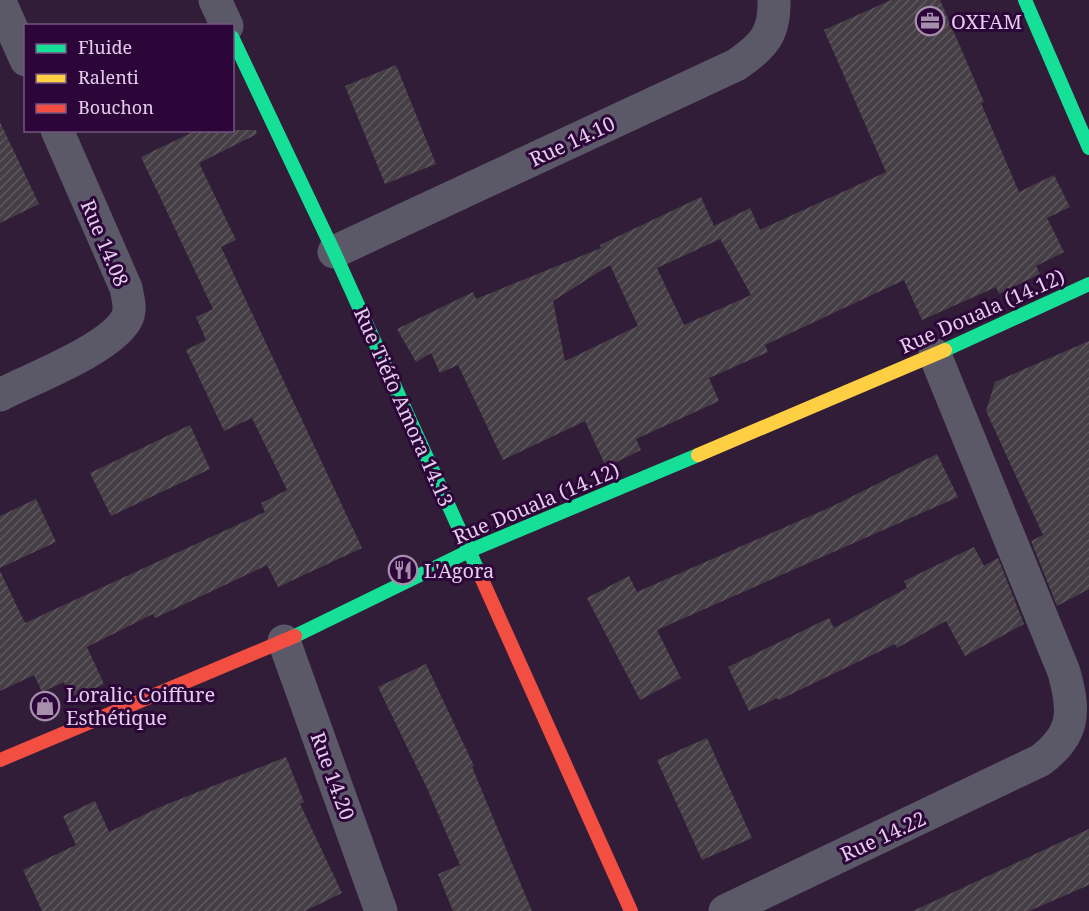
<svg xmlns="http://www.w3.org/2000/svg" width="1089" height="911" font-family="'Noto Serif',serif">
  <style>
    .building { fill: url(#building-hatch); fill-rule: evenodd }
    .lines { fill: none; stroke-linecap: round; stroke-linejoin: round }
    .street { stroke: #5b5968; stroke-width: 33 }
    .fast { stroke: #16e098; stroke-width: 14 }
    .slow { stroke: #ffcf43; stroke-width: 14 }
    .jam { stroke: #f24e42; stroke-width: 14 }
    .labels { text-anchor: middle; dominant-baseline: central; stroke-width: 6; stroke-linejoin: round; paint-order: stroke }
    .poi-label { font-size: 20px; fill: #e4cdec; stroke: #2d0639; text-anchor: start }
    .street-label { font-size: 20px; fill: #e4cdec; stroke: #2d0639 }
  </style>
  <defs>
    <pattern id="building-hatch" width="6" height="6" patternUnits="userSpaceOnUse" patternTransform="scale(1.5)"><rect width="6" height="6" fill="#453f45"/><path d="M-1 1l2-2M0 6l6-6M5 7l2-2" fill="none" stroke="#605a60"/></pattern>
  </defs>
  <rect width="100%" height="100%" fill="#321d38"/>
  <!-- building -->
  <g class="building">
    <path d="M891 0H940L984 102 981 103 1019 192 1054 175 1070 207 1047 218 1064 252 1036 266 1040 274 999 294 996 287 922 320 904 280 765 345 768 352 709 378 719 401 636 439 641 450 606 467 585 421 503 460 458 365 440 373 431 353 416 362 397 329 473 292 476 299 601 248 600 245 701 197 714 226 750 208 760 230 886 172 824 30ZM718 235 751 295 684 325 657 268 720 239ZM610 265 638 326 565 361 553 301Z"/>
    <polygon points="396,65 436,164 385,184 345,86"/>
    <polygon points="0,122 39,204 0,223"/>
    <polygon points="197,130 256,130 257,134 199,163 236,240 221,247 362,548 278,587 267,565 155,618 153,614 87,647 104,684 72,699 64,682 42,692 34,675 0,691 0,571 25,623 265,512 261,503 287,490 252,418 224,431 186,350 206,340 196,317 213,309 141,157"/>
    <polygon points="1089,341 1089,589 1057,606 1031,541 1043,535 986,411 995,382"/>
    <polygon points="190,425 210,469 111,516 90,473"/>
    <polygon points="937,454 958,497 657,630 681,678 640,700 587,598 629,576 637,592 831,507"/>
    <polygon points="36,499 56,542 0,568 0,516"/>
    <polygon points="974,547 984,566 998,558 1024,624 965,656 946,621 897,648 895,644 779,700 777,698 749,711 728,667 829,618 834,628 907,588 904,581"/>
    <polygon points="426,664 474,766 472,767 532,911 453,911 438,874 460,865 427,788 378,687"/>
    <polygon points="707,738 752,838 702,860 657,760"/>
    <polygon points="286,757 304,802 300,804 342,893 305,911 42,911 23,870 76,845 63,816 95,801 109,832 160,807"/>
    <polygon points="1089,829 1089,885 1029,911 913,911"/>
  </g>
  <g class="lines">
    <!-- street -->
    <g class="street">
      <polyline points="215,0 227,26"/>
      <polyline points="0,2 26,60"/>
      <path d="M334 252 736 65C763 46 775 35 774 0"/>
      <path d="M0 395C33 378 108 350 126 320 132 310 128 299 126 288L57 130"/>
      <polyline points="284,641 381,911"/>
      <path d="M725 911 1041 760C1075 734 1075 712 1064 672L935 355"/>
    </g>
    <!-- fast -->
    <g class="fast">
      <polyline points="1025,0 1089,148"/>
      <polyline points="232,37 334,252 480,575"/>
      <polyline points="945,350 1089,284"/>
      <polyline points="295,636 469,551 698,455"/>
    </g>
    <!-- slow -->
    <polyline class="slow" points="698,455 945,350"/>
    <!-- jam -->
    <g class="jam">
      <polyline points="480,575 631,911"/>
      <polyline points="0,760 295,636"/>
    </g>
  </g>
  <!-- icons -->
  <defs>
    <g id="office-ring" transform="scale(1.5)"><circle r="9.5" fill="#2d0639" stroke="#a68fad" stroke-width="1.5"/><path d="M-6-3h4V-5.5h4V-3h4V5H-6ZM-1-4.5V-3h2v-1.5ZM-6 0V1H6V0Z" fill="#a68fad"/></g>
    <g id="restaurant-ring" transform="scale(1.5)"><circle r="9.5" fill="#2d0639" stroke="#a68fad" stroke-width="1.5"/><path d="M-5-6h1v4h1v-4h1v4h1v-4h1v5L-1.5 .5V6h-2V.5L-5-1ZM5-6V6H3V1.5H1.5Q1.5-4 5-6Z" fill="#a68fad"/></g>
    <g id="shop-ring" transform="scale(1.5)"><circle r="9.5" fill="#2d0639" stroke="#a68fad" stroke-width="1.5"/><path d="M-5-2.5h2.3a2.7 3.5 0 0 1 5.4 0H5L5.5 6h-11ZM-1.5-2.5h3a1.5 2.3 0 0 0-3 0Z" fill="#a68fad"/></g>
  </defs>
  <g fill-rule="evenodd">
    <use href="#office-ring" x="930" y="21"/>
    <use href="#restaurant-ring" x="403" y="570"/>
    <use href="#shop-ring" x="45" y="706"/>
  </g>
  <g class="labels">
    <!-- poi labels -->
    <g class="poi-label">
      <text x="951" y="21">OXFAM</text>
      <text x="424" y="570">L'Agora</text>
      <text x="66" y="694">Loralic Coiffure<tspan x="66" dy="23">Esthétique</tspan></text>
    </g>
    <!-- street labels -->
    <g class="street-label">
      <text transform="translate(572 141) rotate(-25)">Rue 14.10</text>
      <text transform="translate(105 243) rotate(67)">Rue 14.08</text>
      <text transform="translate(982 311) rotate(-24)">Rue Douala (14.12)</text>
      <text transform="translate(404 407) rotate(66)">Rue Tiéfo Amora 14.13</text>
      <text transform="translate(536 503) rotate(-23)">Rue Douala (14.12)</text>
      <text transform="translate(333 776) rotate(70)">Rue 14.20</text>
      <text transform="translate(883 836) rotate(-25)">Rue 14.22</text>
    </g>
  </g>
  <!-- legend -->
  <rect x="24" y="24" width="210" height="108" fill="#2d0639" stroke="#765681" stroke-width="1.5"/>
  <rect x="36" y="44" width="30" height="9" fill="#16e098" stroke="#765681" stroke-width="1.5"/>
  <text x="78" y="54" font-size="18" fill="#e4cdec">Fluide</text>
  <rect x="36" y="74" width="30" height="9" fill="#ffcf43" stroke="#765681" stroke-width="1.5"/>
  <text x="78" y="84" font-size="18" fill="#e4cdec">Ralenti</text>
  <rect x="36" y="104" width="30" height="9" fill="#f24e42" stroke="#765681" stroke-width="1.5"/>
  <text x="78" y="114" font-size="18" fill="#e4cdec">Bouchon</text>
</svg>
